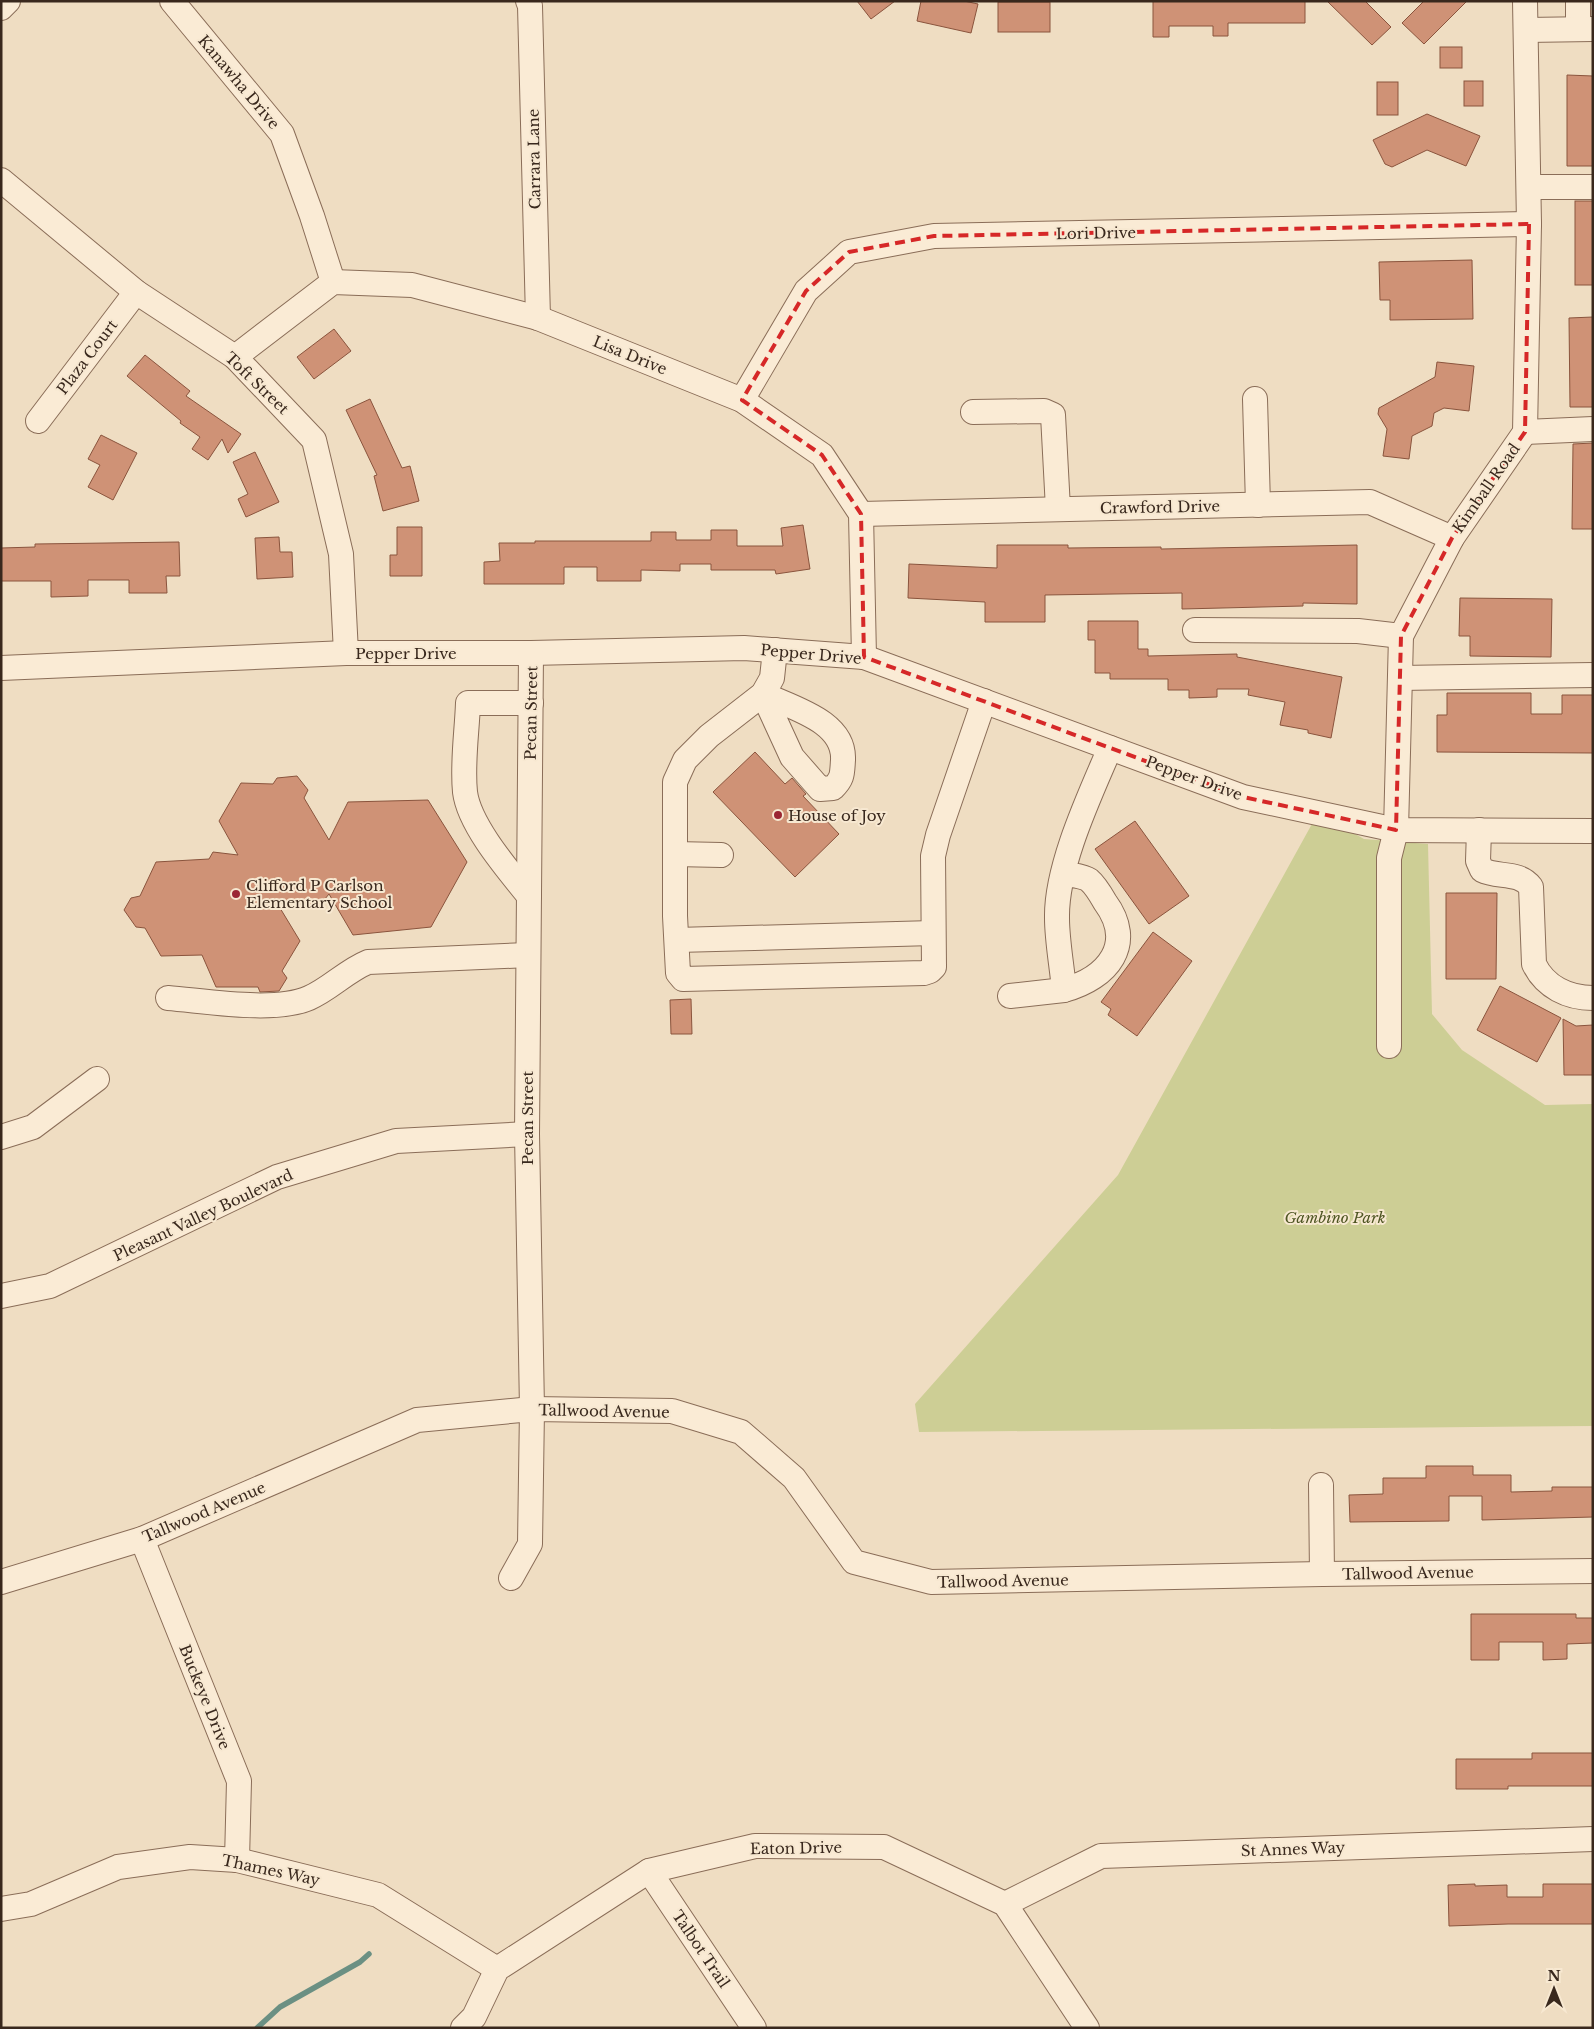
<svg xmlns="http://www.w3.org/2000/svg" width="1594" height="2029" font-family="'Libre Baskerville',serif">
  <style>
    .green { fill: #cdce95 }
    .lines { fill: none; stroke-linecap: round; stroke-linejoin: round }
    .stream { stroke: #6b9083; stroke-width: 5.5 }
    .building { fill: #cf9276; stroke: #8a543d }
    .minor-casing { stroke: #8a6d58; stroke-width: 26 }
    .minor { stroke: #faebd5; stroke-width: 24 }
    .marked { fill: none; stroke: #d62828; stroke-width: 4; stroke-dasharray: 10 6; stroke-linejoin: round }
    .poi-dot { fill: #9b2633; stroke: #f7e8d1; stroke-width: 2 }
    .labels { text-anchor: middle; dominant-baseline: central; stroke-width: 4; stroke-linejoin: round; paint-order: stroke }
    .street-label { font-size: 15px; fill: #39281d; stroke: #f7e8d1 }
    .poi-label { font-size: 15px; fill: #39281d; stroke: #f7e8d1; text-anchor: start }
    .park-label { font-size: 15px; font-style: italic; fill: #4f5623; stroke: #f7e8d1 }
  </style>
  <rect width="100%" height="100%" fill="#efddc2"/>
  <!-- green -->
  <polygon class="green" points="1318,813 1364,839 1428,844 1432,1014 1462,1050 1545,1105 1593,1104 1593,1426 919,1432 915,1404 1118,1175"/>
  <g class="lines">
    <!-- stream -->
    <polyline class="stream" points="257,2028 280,2007 360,1962 369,1954"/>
  </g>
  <!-- building -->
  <g class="building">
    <polygon points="857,1 895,1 871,19"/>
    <polygon points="921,1 964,1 978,4 971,33 917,21"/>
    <polygon points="1153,1 1305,1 1305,23 1228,23 1228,36 1213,36 1213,26 1169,26 1169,37 1153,37"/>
    <polygon points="1327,1 1365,1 1391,27 1372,45"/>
    <polygon points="1424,1 1467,1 1424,44 1402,23"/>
    <rect x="998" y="2" width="52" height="30"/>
    <rect x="1440" y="47" width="22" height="21"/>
    <polygon points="1567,75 1593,76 1593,166 1567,166"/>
    <rect x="1464" y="81" width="19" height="25"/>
    <rect x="1377" y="82" width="21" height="33"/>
    <polygon points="1427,114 1480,136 1466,166 1427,150 1392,167 1385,164 1373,140"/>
    <rect x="1575" y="201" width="18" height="84"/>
    <polygon points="1472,260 1473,319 1390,320 1390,300 1380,300 1379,262"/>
    <polygon points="1593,317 1593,407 1570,407 1569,318"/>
    <polygon points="334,329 351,351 314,379 297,357"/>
    <polygon points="145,355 190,391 186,396 241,434 228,453 222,439 208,460 192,449 200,437 180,423 181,421 127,376"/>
    <polygon points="1437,362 1474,366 1469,411 1444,408 1434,413 1432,426 1412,436 1409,459 1383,456 1387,429 1378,414 1379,408 1435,377"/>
    <polygon points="370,399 402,468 410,466 419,501 383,511 374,476 377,475 346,410"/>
    <polygon points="101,435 137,453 113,500 88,487 100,465 88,459"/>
    <polygon points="1593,443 1593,529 1572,529 1573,444"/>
    <polygon points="255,452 279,502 246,517 238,499 248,494 233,462"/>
    <polygon points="803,525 810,569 776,574 775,570 711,570 711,564 680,564 680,571 641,570 641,581 597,581 597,567 564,567 564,584 484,584 484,562 500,561 499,543 535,543 535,541 651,541 651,532 676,532 676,540 711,540 711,530 737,530 737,546 783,546 781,528"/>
    <polygon points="397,527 422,527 422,576 390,576 390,555 397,555"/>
    <polygon points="279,537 280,552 292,552 293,577 257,579 255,538"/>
    <polygon points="179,542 180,576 166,576 167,593 129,593 129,580 88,580 88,596 51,597 51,581 1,581 1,548 35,547 35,544"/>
    <polygon points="997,545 1068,545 1068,548 1161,547 1161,549 1357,545 1357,604 1303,603 1303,606 1182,609 1182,593 1045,595 1045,622 985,622 985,602 908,598 909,564 997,568"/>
    <polygon points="1460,598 1552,599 1551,657 1470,656 1470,636 1459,636"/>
    <polygon points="1088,621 1138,621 1138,649 1148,649 1148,656 1237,654 1237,657 1342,677 1331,738 1308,733 1308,730 1280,725 1285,702 1248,695 1249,689 1217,689 1217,697 1189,698 1189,690 1168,690 1168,679 1110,679 1110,673 1095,673 1095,640 1088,640"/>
    <polygon points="1447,693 1531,693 1531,714 1562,714 1562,695 1593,695 1593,753 1437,752 1437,715 1447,715"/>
    <polygon points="755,752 785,784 792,778 806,794 803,796 839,834 795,877 713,792"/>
    <polygon points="297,776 308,790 304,798 329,840 348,802 428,800 467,862 431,927 353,935 329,894 320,905 277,903 300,941 282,971 287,978 279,991 260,992 258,987 216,987 202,955 161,956 145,928 136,927 124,910 131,898 140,896 156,862 209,859 213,852 238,855 219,821 241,783 273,784 277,778"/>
    <polygon points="1135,821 1189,896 1149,924 1095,849"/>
    <polygon points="1446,893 1497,893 1496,979 1446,979"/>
    <polygon points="1153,932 1192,961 1137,1036 1108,1015 1111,1009 1101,1002"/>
    <polygon points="1500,986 1561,1018 1537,1062 1477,1030"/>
    <polygon points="691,999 692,1034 671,1034 670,1000"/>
    <polygon points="1563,1019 1576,1026 1593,1025 1593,1075 1564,1075"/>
    <polygon points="1426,1466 1473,1466 1473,1475 1511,1475 1511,1492 1552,1491 1552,1487 1593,1487 1593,1517 1482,1520 1482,1496 1449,1496 1449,1521 1350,1522 1349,1495 1383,1494 1383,1478 1426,1478"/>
    <polygon points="1471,1614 1576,1614 1576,1618 1593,1618 1593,1643 1567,1644 1567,1659 1543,1660 1543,1642 1499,1642 1499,1660 1471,1660"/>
    <polygon points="1532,1753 1593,1753 1593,1786 1508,1786 1508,1789 1456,1789 1456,1759 1532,1759"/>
    <polygon points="1475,1884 1475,1886 1507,1885 1507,1897 1543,1897 1543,1884 1593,1884 1593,1924 1508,1924 1449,1926 1448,1885"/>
  </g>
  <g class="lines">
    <!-- minor casing -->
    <g class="minor-casing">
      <g id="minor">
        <polyline points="172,1 282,134 312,216 333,282"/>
        <polyline points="528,1 530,6 538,318"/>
        <polyline points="1578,1 1578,29"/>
        <polyline points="1,8 8,1"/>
        <polyline points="1526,30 1593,29"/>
        <polyline points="1,180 136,292 235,357 314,440 341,554 346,653"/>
        <polyline points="1529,187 1593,187"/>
        <polyline points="235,357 333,282 412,285 538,318 742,400 822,455 861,514 864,657"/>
        <polyline points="1255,399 1258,505"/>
        <polyline points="742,400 806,291 849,252 934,236 1529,224"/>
        <polyline points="973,412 1044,411 1053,415 1058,509"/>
        <polyline points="38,421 136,292"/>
        <polyline points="1525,432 1593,429"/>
        <polyline points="861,514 1370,502 1452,538"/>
        <polyline points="1195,630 1358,631 1401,636"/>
        <polyline points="775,650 772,678 763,694 709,736 685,760 675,782 675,916 678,973 683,979 924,973 930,971 934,967 933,856 938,835 984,701"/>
        <polyline points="1,668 346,653 531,653 744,648 864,657 1243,797 1396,830 1593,831"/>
        <polyline points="1400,678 1593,675"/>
        <path d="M763 694C792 708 845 721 843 760 842 774 843 778 833 788L820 789 792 757Z"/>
        <path d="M1479 830 1478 861 1482 870C1498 878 1519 871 1531 887L1534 964C1545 987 1568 998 1593 998"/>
        <polyline points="675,854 721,855"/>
        <path d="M1063 873C1070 875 1083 876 1089 880 1095 885 1101 895 1105 902 1136 944 1108 978 1064 990 1062 966 1057 941 1057 918 1056 866 1090 795 1110 748"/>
        <path d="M529 896C508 870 469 825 465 792 462 763 467 732 468 703H531"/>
        <polyline points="677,940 933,933"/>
        <polyline points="1010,996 1064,990"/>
        <path d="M168 998C206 1001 275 1013 309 998 330 989 346 971 368 962L528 955"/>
        <polyline points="1389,1046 1389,858 1396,830 1401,636 1452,538 1525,432 1529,224 1525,1"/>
        <polyline points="1,1137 33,1127 97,1079"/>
        <polyline points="1,1296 50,1286 277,1177 396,1141 527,1134"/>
        <polyline points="1321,1485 1322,1574"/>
        <polyline points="142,1539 239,1781 237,1860"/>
        <polyline points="511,1578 530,1544 532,1409 527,1134 531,653"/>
        <polyline points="1,1582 142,1539 417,1420 532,1409 672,1411 741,1432 794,1478 854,1562 931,1582 1322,1574 1593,1571"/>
        <polyline points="649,1871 754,2028"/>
        <polyline points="1005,1904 1101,1856 1593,1839"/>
        <polyline points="1,1909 31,1904 118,1867 190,1857 237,1860 378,1895 497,1969"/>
        <polyline points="463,2028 474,2017 497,1969 649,1871 755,1846 884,1847 1005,1904 1087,2028"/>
      </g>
    </g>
    <!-- minor -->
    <use href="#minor" class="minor"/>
  </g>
  <!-- marked area -->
  <path class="marked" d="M1529 224 1525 432 1452 538 1401 636 1396 830 1243 797 864 657 861 514 822 455 742 400 806 291 849 252 934 236Z"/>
  <!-- markers -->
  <g class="poi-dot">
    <circle cx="778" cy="815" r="5"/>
    <circle cx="236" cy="894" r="5"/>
  </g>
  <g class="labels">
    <!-- street labels -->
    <g class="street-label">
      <text transform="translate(239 82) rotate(50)">Kanawha Drive</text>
      <text transform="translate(534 159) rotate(-91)">Carrara Lane</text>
      <text transform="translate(1096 233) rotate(-1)">Lori Drive</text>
      <text transform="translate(630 355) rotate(22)">Lisa Drive</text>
      <text transform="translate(87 357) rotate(-53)">Plaza Court</text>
      <text transform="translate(257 383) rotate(44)">Toft Street</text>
      <text transform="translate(1486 488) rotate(-55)">Kimball Road</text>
      <text transform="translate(1160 507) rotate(-1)">Crawford Drive</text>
      <text x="406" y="653">Pepper Drive</text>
      <text transform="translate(811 654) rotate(5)">Pepper Drive</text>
      <text transform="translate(531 713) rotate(-89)">Pecan Street</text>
      <text transform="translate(1194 778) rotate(20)">Pepper Drive</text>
      <text transform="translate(527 1118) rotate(-90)">Pecan Street</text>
      <text transform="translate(203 1215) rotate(-25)">Pleasant Valley Boulevard</text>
      <text transform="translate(604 1411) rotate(1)">Tallwood Avenue</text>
      <text transform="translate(204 1512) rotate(-23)">Tallwood Avenue</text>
      <text transform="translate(1408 1573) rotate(-1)">Tallwood Avenue</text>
      <text transform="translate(1003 1581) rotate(-1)">Tallwood Avenue</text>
      <text transform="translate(205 1697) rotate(68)">Buckeye Drive</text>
      <text transform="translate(796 1848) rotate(-1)">Eaton Drive</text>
      <text transform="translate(1293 1849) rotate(-2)">St Annes Way</text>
      <text transform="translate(271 1870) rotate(12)">Thames Way</text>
      <text transform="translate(701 1949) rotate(56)">Talbot Trail</text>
    </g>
    <!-- poi labels -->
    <g class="poi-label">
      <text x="788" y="815">House of Joy</text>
      <text x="246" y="885">Clifford P Carlson<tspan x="246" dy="17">Elementary School</tspan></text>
    </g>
    <!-- park labels -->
    <g class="park-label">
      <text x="1335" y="1217">Gambino Park</text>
    </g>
  </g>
  <!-- border -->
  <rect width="1594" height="2029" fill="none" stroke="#39281d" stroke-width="5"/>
  <!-- north arrow -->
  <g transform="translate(1554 1989)" stroke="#f7e8d1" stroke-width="4" paint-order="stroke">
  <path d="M0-4L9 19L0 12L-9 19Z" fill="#39281d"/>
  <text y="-8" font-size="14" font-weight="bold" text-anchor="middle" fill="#39281d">N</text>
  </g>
</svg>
